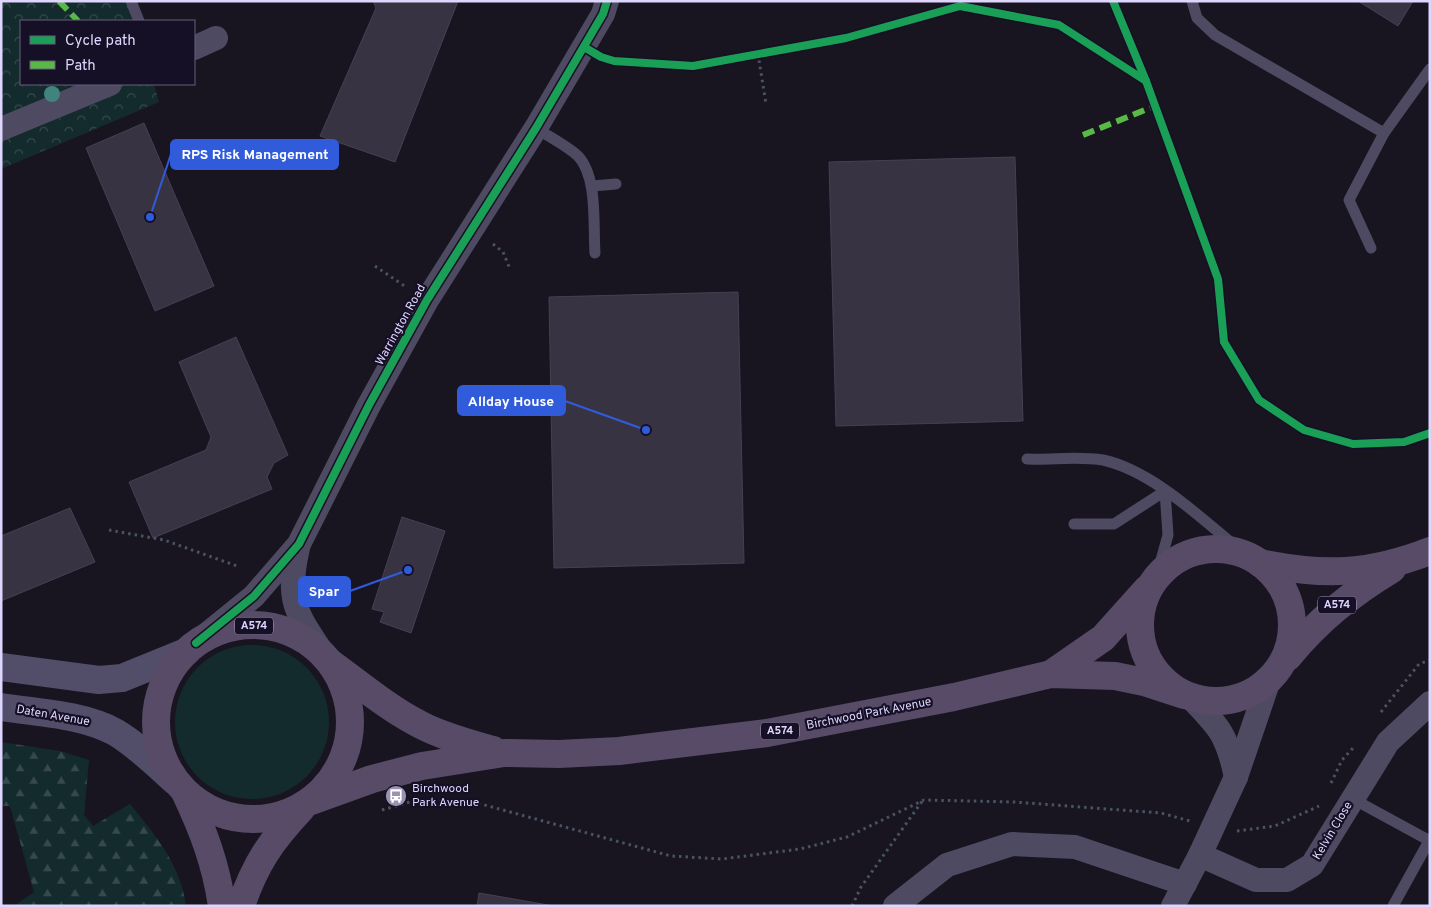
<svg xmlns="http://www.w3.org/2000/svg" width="1431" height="907" font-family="Overpass,sans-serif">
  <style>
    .grass { fill: #142b2e }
    .forest { fill: url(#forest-firs) }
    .park { fill: url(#park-crowns) }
    .building { fill: #383343; stroke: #464054 }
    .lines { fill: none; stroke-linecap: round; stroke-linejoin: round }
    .path { stroke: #495362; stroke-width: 3; stroke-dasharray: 2.5 4; stroke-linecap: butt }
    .lane { stroke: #4e4a62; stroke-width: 11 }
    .street { stroke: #4e4a62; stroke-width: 24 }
    .secondary { stroke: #524d68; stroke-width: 28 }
    .primary { stroke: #584b67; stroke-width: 28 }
    .quiet { stroke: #58b947; stroke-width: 6; stroke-dasharray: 12 6; stroke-linecap: butt }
    .cycleway-casing { stroke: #161026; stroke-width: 11 }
    .cycleway { stroke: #1a9f57; stroke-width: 8 }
    .tree { fill: #41837f }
    .labels { text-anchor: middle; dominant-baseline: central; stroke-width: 4.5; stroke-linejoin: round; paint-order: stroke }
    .shield { fill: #161026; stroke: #a39bbd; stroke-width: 1 }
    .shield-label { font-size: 11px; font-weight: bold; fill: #dfd6fe }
    .street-label { font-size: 12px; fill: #dfd6fe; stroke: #161026 }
    .poi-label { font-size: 12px; fill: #dfd6fe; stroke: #161026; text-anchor: start }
    .leader { fill: none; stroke: #305cdc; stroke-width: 2 }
    .callout-dot { fill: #305cdc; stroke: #161026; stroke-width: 2 }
    .callout { fill: #305cdc; stroke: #305cdc; stroke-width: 2 }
    .callout-label { font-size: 14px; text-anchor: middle; font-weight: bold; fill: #fff }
  </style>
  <defs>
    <pattern id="forest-firs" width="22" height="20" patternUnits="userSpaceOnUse" patternTransform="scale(1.25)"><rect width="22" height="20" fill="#142b2e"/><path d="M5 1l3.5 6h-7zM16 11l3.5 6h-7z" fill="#36494d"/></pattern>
    <pattern id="park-crowns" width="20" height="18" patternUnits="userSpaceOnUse" patternTransform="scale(1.25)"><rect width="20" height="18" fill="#142b2e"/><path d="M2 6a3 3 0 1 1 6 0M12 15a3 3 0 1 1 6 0" fill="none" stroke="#36494d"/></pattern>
  </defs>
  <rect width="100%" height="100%" fill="#181521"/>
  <!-- grass -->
  <circle class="grass" cx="252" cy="722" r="77"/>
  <!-- forest -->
  <path class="forest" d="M1 742 60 751 89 760 84 815 93 826 130 804C155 835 181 865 186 906H14L34 892 10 806H1Z"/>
  <!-- park -->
  <polygon class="park" points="1,1 132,1 137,21 21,21 21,84 154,84 159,102 1,169"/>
  <!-- building -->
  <g class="building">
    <polygon points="373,1 458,1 395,162 320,136 376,8"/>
    <polygon points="1358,1 1413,1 1398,26"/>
    <polygon points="144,123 214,286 155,311 86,148"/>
    <polygon points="1015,157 1023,421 836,426 829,162"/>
    <polygon points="738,292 744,563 554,568 549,297"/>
    <polygon points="236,337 288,455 274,463 267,477 272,489 153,538 129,482 206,450 211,437 179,362"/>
    <polygon points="70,508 95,562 1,601 1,536"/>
    <polygon points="402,517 445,531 411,633 380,622 384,612 372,609"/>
    <polygon points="479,893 554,906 477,906"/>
  </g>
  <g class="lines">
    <!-- path -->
    <g class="path">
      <polyline points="758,54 766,104"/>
      <polyline points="493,244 503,252 510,269"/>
      <polyline points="375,266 406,287"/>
      <polyline points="109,530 164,540 237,566"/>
      <polyline points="1381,712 1419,664 1430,660"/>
      <polyline points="1331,783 1342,760 1353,748"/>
      <polyline points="382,810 410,802 470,801 671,856 722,859 800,849 847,837 924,800 1014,802 1161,813 1190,821"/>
      <polyline points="1237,831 1275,826 1319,806"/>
      <polyline points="852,906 861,887 923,800"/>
    </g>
    <!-- lane -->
    <g class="lane">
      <polyline points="131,1 139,21"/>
      <polyline points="1192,1 1197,18 1215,35 1384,133 1430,69"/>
      <path d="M536 128C549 137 566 145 578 156 598 177 593 226 595 253"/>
      <polyline points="592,186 616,184"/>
      <polyline points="1371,248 1349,200 1384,133"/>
      <path d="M1027 459C1051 460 1079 456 1103 460 1154 471 1206 523 1246 555"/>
      <polyline points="1074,524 1114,524 1165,491"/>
      <polyline points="1156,578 1168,535 1165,491"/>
      <polyline points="1353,799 1430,841"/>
      <polyline points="1393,906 1429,841"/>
    </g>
    <!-- street -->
    <g class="street">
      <polyline points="194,48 216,38"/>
      <polyline points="1,129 110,84"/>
      <path d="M298 548C286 600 295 612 324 655"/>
      <polyline points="196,643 254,596 299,544 369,405 427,300 536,128 603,14 607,1"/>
      <path d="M1191 698C1220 728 1227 735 1236 777"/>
      <polyline points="1200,855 1256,880 1287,880 1312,865 1388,742 1430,703"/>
      <polyline points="895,906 947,865 1012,844 1075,847 1185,884"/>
      <polyline points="1173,906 1200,855 1236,777 1269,680"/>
    </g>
    <!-- secondary -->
    <g class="secondary">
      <polyline points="1,667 99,680 122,678 186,652"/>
      <path d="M1 707C39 713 81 714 115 732 137 745 156 764 175 781"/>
    </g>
    <!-- primary -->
    <g class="primary">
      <circle cx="1216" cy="625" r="76"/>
      <path d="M1260 563C1323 576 1369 575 1430 551"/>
      <circle cx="253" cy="722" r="97"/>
      <path d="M1288 657C1318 620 1351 594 1392 569"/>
      <path d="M332 664C361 685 389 709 421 725 444 737 469 743 493 750"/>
      <polyline points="1051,674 1103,638 1147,589"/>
      <path d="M185 792C203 830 216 864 222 906"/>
      <polyline points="311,801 372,779 422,766 504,753 559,754 619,751 767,733 954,697 1051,674 1115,676 1144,682 1184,695"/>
      <path d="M241 906C255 864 271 841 301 809"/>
    </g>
    <!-- quiet -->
    <g class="quiet">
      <polyline points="59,1 78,21"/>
      <polyline points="1083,135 1155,106"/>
    </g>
    <!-- cycleway casing -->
    <g class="cycleway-casing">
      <g id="cycleway">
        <polyline points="1113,1 1146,81 1218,279 1224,342 1259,400 1304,430 1353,444 1404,442 1430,433"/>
        <polyline points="584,47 601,57 614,61 693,66 846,38 960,6 1059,25 1146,81"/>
        <polyline points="196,643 254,596 299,544 369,405 427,300 536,128 603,14 607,1"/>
      </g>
    </g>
    <!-- cycleway -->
    <use href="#cycleway" class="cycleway"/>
  </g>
  <!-- trees -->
  <circle class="tree" cx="52" cy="94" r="8"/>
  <!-- icons -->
  <defs>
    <g id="bus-disc" transform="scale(1.125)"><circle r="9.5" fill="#9992b1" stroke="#161026"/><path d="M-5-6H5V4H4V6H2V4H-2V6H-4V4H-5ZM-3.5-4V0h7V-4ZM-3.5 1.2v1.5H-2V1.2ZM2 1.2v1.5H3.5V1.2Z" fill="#fff"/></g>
  </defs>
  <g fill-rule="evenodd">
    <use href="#bus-disc" x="396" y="796"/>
  </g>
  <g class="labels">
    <!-- shield labels -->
    <g class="shield">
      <rect x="1318" y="596.5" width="38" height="17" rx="4"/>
      <rect x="235" y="617.5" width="38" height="17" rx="4"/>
      <rect x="761" y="722.5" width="38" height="17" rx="4"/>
    </g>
    <g class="shield-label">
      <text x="1337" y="605">A574</text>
      <text x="254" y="626">A574</text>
      <text x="780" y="731">A574</text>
    </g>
    <!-- street labels -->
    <g class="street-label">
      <text transform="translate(401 325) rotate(-61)">Warrington Road</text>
      <text transform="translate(869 714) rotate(-11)">Birchwood Park Avenue</text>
      <text transform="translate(53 716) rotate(10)">Daten Avenue</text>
      <text transform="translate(1333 831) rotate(-59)">Kelvin Close</text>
    </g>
    <!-- poi labels -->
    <g class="poi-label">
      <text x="412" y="789">Birchwood<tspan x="412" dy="14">Park Avenue</tspan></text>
    </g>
  </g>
  <!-- callouts -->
  <path class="leader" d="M150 217L171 154M646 430L565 401M408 570L350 591"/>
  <g class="callout-dot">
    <circle cx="150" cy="217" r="5"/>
    <circle cx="646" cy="430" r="5"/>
    <circle cx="408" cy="570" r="5"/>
  </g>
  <g class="callout">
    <rect x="171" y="140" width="167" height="29" rx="5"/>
    <rect x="458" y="386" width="107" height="29" rx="5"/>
    <rect x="299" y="577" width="51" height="29" rx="5"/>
  </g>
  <g class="callout-label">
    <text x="255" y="159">RPS Risk Management</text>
    <text x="511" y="406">Allday House</text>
    <text x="324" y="596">Spar</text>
  </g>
  <!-- border -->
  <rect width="1431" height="907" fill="none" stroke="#dfd6fe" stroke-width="5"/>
  <!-- legend -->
  <rect x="20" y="20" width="175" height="65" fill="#161026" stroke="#665f7c"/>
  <rect x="30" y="36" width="25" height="8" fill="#1a9f57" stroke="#665f7c"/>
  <text x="65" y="45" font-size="15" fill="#dfd6fe">Cycle path</text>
  <rect x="30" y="61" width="25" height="8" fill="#58b947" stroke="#665f7c"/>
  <text x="65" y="70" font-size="15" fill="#dfd6fe">Path</text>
</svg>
